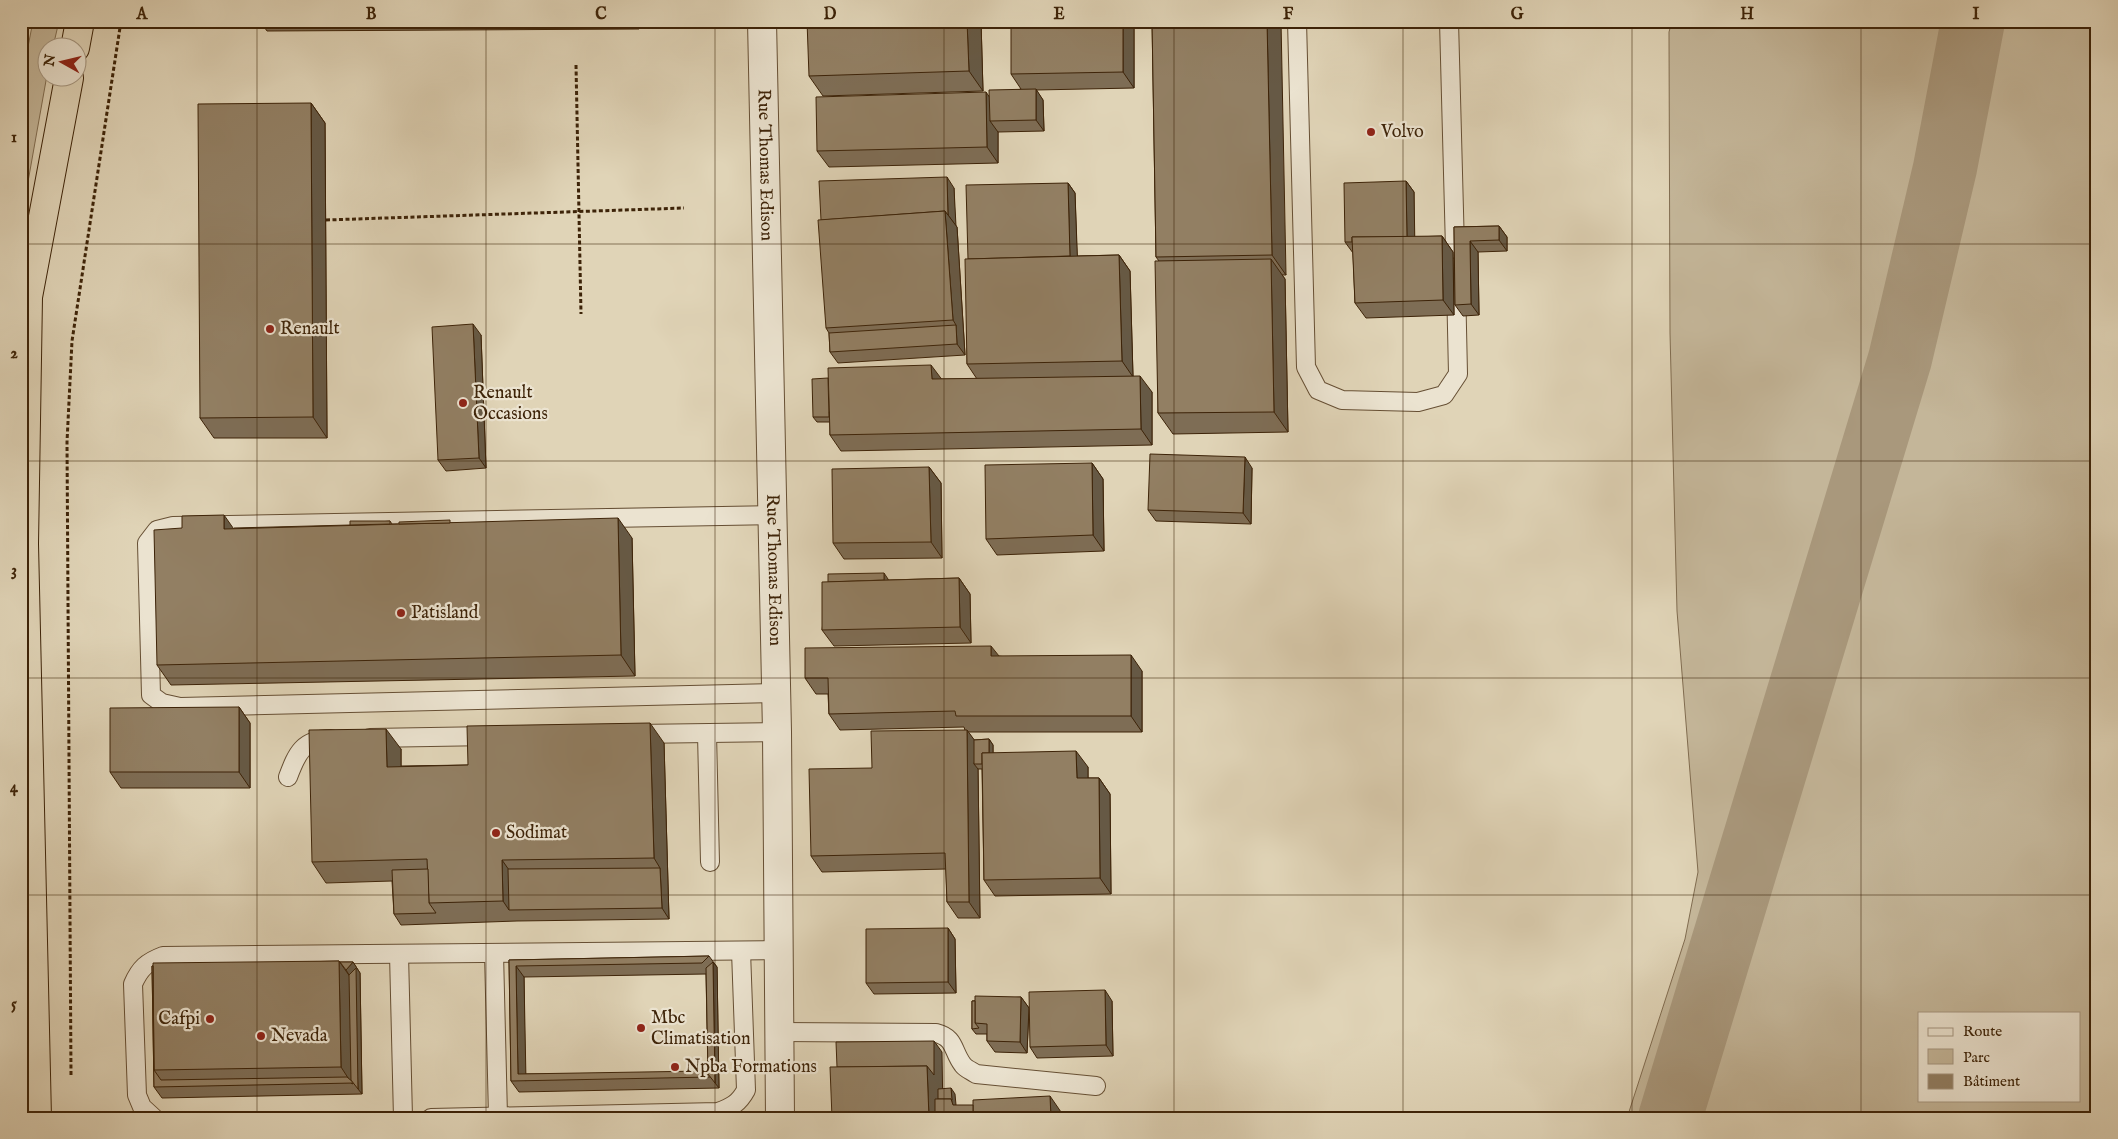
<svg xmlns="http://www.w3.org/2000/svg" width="2118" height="1139" font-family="'IM FELL English',serif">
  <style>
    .green { fill: #c4b699; stroke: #806c50; fill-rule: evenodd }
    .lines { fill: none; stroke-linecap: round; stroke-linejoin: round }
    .river { stroke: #a9987c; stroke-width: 64 }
    .service-casing { stroke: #664f34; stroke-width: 20 }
    .minor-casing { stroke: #664f34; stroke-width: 30 }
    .trunk-casing { stroke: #3d2308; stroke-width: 30 }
    .path { stroke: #3d2308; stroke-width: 3; stroke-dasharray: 4 2.5; stroke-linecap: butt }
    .service { stroke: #ebe3d0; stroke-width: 18 }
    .minor { stroke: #ebe3d0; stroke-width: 28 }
    .trunk { stroke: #e0d4b7; stroke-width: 28 }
    .wall { fill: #7e6d55; stroke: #3d2308; fill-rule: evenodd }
    .shaded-wall { fill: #665945; stroke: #3d2308 }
    .building { fill: #927f63; stroke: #3d2308 }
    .grid { fill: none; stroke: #3d2308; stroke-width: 1; stroke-opacity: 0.55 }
    .poi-dot { fill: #8f2418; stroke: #ebe3d0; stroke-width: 2 }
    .labels { text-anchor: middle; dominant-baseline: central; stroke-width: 4.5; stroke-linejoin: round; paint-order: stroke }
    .poi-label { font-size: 18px; fill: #3d2308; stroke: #ebe3d0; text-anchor: start }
    .street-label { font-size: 18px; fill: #3d2308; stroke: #ebe3d0 }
    .neatline { fill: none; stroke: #3d2308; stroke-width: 2 }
    .grid-label { font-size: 16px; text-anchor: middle; font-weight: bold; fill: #3d2308 }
  </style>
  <rect width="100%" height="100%" fill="#e0d4b7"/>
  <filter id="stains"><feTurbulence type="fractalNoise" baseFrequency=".004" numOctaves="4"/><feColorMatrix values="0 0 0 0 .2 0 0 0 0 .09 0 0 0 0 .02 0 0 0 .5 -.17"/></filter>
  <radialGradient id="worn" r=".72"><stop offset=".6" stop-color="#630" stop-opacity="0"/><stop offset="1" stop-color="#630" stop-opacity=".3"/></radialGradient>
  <!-- green -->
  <g class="green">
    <polygon points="33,21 59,21 53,47 48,48 47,75 21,221 21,83"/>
    <path d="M1672 21H2097V1118H1627L1685 939 1698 872 1677 611 1670 333 1669 32ZM1919 1013H2079V1100H1919Z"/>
  </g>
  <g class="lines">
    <!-- river -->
    <polyline class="river" points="1670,1118 1900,359 1945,168 1973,21"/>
    <!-- service casing -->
    <g class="service-casing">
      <g id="service">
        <polyline points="1297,21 1306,367 1318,390 1342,400 1418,402 1444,395 1458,374 1456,283"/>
        <polyline points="1449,21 1455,249"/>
        <polyline points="773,515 173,526 157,530 147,543 151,695 162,703 180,707 776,693"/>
        <polyline points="635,734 777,732"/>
        <polyline points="707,734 710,862"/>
        <polyline points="370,738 491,736"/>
        <path d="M288 777C297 753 303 739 331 739"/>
        <polyline points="494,953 498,1116"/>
        <polyline points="399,954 403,1118"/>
        <path d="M780 1032 936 1033C956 1038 952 1051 963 1065 966 1069 972 1071 976 1074L1096 1086"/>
        <path d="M154 1118 142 1107 137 1095 133 984C140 968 147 962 163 956L780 950"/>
        <path d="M431 1118 718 1112C732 1107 739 1103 746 1090L741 951"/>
      </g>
    </g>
    <!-- minor casing -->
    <g class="minor-casing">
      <g id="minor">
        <path id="s1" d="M762 21 777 732 780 1118"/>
      </g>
    </g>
    <!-- trunk casing -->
    <g class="trunk-casing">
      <g id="trunk">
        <polyline points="75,48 80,21"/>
        <polyline points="37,1118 24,544 28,297 69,78"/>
      </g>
    </g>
    <!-- path -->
    <g class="path">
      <polyline points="576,65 581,314"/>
      <polyline points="326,220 684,208"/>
      <polyline points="71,1075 67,442 72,341 121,21"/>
    </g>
    <!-- service -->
    <use href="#service" class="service"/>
    <!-- minor -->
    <use href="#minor" class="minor"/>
    <!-- trunk -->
    <use href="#trunk" class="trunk"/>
  </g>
  <!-- wall -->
  <g class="wall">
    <polygon points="260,21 639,21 639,29 267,31"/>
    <polygon points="981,21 983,91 823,96 809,76"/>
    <polygon points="1134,21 1134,88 1036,90 1043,100 1044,131 998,132 998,163 829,167 817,151 989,97 1021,89 1011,74"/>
    <polygon points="1152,21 1286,275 1282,275 1285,279 1288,432 1173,434 1158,413 1159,261 1156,257"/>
    <polygon points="311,103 325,123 327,438 214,438 200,418"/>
    <polygon points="1406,181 1414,192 1414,237 1442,236 1453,252 1454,315 1366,318 1355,303 1353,253 1345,242"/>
    <polygon points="1068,183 1075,193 1077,256 1119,255 1130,271 1133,376 1152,392 1152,445 841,451 830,435 830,422 817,422 813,417 941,379 977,379 967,364 968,259"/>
    <polygon points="954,188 955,226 957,227 965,355 838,363 830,352 829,333 826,328"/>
    <polygon points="1499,226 1507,237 1507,251 1478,252 1479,315 1463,316 1455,305 1454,227"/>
    <polygon points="481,335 486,468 446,471 438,460"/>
    <polygon points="1092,463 1103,479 1104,551 997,555 986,539"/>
    <polygon points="929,467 941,483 942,558 844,559 833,543"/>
    <polygon points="1252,468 1251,524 1156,521 1148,510"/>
    <polygon points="390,521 392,524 451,523 632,538 635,676 171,685 157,665 234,528 350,525"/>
    <polygon points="959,578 970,594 971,643 834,646 822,630 828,582 888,579 888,580"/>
    <polygon points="998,656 1142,671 1142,732 968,732 974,740 989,739 993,745 993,753 1088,767 1088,778 1099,778 1110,794 1111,894 995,896 984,880 982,769 978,769 980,918 958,918 947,902 946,869 822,872 811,856 872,768 965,730 964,727 840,730 829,714 828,694 816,694 805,678"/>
    <polygon points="239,707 250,723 250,788 121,788 110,772"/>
    <polygon points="664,743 669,919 517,921 401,925 394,914 392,881 326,883 312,862 401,749 401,766 468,765"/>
    <polygon points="948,928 955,939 956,993 874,994 866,983"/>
    <path d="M709 956 717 967 719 1088 519 1092 511 1081 509 960ZM706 974 708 1074H525L524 977Z"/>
    <polygon points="339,961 340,962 353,962 360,973 362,1094 162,1098 154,1087 152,966"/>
    <polygon points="1021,997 1029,1008 1027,1053 995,1052 987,1041 987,1034 976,1034 972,1029 972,1001"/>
    <polygon points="1112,1001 1113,1056 1037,1058 1030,1047"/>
  </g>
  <!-- shaded-wall -->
  <g class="shaded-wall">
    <polygon points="634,21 639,21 639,29"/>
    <polygon points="967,21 981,21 983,91 969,71"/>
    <polygon points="1123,21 1134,21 1134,88 1123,72"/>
    <polygon points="1267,21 1281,21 1286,275 1272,255"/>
    <polygon points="1036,89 1043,100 1044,131 1036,120"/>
    <polygon points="986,92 997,108 990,121 998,132 998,163 987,147"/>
    <polygon points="311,103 325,123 327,438 313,417"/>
    <polygon points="947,177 954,188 956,226 948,215"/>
    <polygon points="1406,181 1414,192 1415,252 1407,241"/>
    <polygon points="1068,183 1075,193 1078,273 1070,262"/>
    <polygon points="945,211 957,227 965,355 957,344 956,325 953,320"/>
    <polygon points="1499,226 1507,237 1507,251 1499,240"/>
    <polygon points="1442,236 1453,252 1454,315 1443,300"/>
    <polygon points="1470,241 1478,252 1479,315 1471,304"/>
    <polygon points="1119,255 1130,271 1133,377 1122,361"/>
    <polygon points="1271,259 1285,279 1288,432 1274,412"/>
    <polygon points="473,324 481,335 486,468 479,458"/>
    <polygon points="931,365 943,381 932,379"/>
    <polygon points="1140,376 1152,392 1152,445 1141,429"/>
    <polygon points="1245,457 1252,468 1251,524 1243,513"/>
    <polygon points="1092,463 1103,479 1104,551 1093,535"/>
    <polygon points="929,467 941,483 942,558 931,542"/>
    <polygon points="224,515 238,535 224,529"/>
    <polygon points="618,518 632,538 635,676 621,655"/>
    <polygon points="884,573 888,579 888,596 884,590"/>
    <polygon points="959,578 970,594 971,643 960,627"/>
    <polygon points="991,646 1003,661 991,656"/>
    <polygon points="1131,655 1142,671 1142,732 1131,716"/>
    <polygon points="239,707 250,723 250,788 239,772"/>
    <polygon points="650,723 664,743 669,919 662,908 660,868 654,858"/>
    <polygon points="386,729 401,749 401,781 387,767"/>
    <polygon points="967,730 978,745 974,764 978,769 980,918 969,902"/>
    <polygon points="989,739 993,745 993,769 989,763"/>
    <polygon points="1076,751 1088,767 1088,794 1077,778"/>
    <polygon points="1099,778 1110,794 1111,894 1100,878"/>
    <polygon points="502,860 516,880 509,910 503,901"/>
    <polygon points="948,928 955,939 956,993 948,982"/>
    <polygon points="339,961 353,981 354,1083 352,1084 341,1067"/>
    <polygon points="353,962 360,973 362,1094 358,1089 353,981 346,970"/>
    <polygon points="713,962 717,967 719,1088 715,1083"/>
    <polygon points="516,966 524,977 526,1081 518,1074"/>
    <polygon points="1105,990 1112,1001 1113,1056 1106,1045"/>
    <polygon points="1021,997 1029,1008 1027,1053 1020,1042"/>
    <polygon points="934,1041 942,1052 943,1118 929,1118 927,1066"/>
    <polygon points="951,1088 955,1094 956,1105 959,1110 952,1104"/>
    <polygon points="1050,1096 1061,1112 1062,1118 1051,1118"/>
  </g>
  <!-- building -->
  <g class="building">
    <polygon points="807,21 967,21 969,71 809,76"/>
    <polygon points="1011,21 1123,21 1123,72 1011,74"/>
    <polygon points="1152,21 1267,21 1272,255 1156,257"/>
    <polygon points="1036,89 1036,120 990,121 989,90"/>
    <polygon points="986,92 987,147 817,151 816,97"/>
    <polygon points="311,103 313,417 200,418 198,104"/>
    <polygon points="947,177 948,215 945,211 821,220 819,181"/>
    <polygon points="1406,181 1407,237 1352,237 1352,242 1345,242 1344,183"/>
    <polygon points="1068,183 1070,256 968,259 966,185"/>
    <polygon points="945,211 953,320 826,328 818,220"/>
    <polygon points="1499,226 1499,240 1470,241 1471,304 1455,305 1454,227"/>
    <polygon points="1442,236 1443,300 1355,303 1352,237"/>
    <polygon points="1119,255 1122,361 967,364 965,259"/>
    <polygon points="1271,259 1274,412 1158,413 1155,261"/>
    <polygon points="473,324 479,458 438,460 432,327"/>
    <polygon points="956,325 957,344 830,352 829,333"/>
    <polygon points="931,365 932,379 1140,376 1141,429 830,435 828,368"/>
    <polygon points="828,378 829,417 813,417 812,379"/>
    <polygon points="1150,454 1245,457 1243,513 1148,510"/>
    <polygon points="1092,463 1093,535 986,539 985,465"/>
    <polygon points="929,467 931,542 833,543 832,469"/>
    <polygon points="224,515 224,529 618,518 621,655 157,665 154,530 182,528 182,516"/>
    <polygon points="450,520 450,523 399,524 399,522"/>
    <polygon points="350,521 390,521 390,524 350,525"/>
    <polygon points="884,573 884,580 828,582 828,574"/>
    <polygon points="959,578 960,627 822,630 822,582"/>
    <polygon points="991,646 991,656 1131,655 1131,716 956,716 955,711 829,714 828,678 805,678 805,648"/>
    <polygon points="239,707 239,772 110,772 110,708"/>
    <polygon points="650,723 654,858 502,860 503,901 429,903 427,859 312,862 309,730 386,729 387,767 468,765 467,726"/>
    <polygon points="967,730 969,902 947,902 945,853 811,856 809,769 872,768 871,731"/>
    <polygon points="989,739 989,753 982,753 982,764 974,764 974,740"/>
    <polygon points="1076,751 1077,778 1099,778 1100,878 984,880 982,753"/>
    <polygon points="660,868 662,908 509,910 508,869"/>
    <polygon points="428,869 429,903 436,913 394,914 392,870"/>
    <polygon points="948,928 948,982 866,983 866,929"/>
    <polygon points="709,956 702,963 516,966 518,1074 704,1071 711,1077 511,1081 509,960"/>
    <polygon points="339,961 341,1067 154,1070 153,963"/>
    <polygon points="340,962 353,962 346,970"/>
    <polygon points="713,962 715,1083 708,1074 706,968"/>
    <polygon points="152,966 153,966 154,1070 161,1080 347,1077 354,1083 154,1087"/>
    <polygon points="356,968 358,1089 351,1080 349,975"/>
    <polygon points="1105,990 1106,1045 1030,1047 1029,992"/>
    <polygon points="975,996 1021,997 1020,1042 987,1041 987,1024 975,1023"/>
    <polygon points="972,1001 975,1001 975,1023 979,1028 972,1029"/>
    <polygon points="934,1041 934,1075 927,1066 837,1067 836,1042"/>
    <polygon points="927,1066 929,1118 832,1118 830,1067"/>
    <polygon points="951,1088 952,1100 951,1099 938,1099 938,1089"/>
    <polygon points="1050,1096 1051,1118 973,1118 973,1100"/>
    <polygon points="935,1099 951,1099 953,1105 973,1105 973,1118 935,1118"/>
  </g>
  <!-- grid -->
  <path class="grid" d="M257 21V1118M486 21V1118M715 21V1118M944 21V1118M1174 21V1118M1403 21V1118M1632 21V1118M1861 21V1118M21 244H2097M21 461H2097M21 678H2097M21 895H2097"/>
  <!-- markers -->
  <g class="poi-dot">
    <circle cx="1371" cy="132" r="5"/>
    <circle cx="270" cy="329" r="5"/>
    <circle cx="463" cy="403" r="5"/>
    <circle cx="401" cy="613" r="5"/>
    <circle cx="496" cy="833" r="5"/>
    <circle cx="210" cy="1019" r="5"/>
    <circle cx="641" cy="1028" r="5"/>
    <circle cx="261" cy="1036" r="5"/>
    <circle cx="675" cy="1067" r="5"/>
  </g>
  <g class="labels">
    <!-- poi labels -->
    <g class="poi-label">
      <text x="1381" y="132">Volvo</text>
      <text x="280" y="329">Renault</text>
      <text x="473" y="393">Renault<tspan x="473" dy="21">Occasions</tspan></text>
      <text x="411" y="613">Patisland</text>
      <text x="506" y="833">Sodimat</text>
      <text x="651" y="1018">Mbc<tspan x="651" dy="21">Climatisation</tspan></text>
      <text x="200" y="1019" text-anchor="end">Cafpi</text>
      <text x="271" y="1036">Nevada</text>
      <text x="685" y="1067">Npba Formations</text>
    </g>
    <!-- street labels -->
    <g class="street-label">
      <text stroke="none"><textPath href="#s1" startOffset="144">Rue Thomas Edison</textPath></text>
      <text stroke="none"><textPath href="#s1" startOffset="549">Rue Thomas Edison</textPath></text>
    </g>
  </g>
  <!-- margin -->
  <rect width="2118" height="1139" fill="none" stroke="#e0d4b7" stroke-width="55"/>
  <!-- legend -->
  <rect x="1918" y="1012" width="162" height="90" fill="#ebe3d0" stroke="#a59680"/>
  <rect x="1928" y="1028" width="25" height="8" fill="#ebe3d0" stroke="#a59680"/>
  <text x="1963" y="1036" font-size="15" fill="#3d2308">Route</text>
  <rect x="1928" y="1049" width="25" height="15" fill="#c4b699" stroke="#a59680"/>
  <text x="1963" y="1062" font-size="15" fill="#3d2308">Parc</text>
  <rect x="1928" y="1074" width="25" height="15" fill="#927f63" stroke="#a59680"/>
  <text x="1963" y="1086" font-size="15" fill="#3d2308">Bâtiment</text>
  <!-- north arrow -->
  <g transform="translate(62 62) rotate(278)"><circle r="24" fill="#ebe3d0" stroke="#a59680"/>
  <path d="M0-4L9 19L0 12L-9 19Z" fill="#8f2418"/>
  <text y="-8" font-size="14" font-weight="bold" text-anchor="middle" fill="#3d2308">N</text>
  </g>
  <rect x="28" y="28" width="2062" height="1084" class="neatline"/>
  <g class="grid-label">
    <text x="142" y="19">A</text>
    <text x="371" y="19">B</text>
    <text x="601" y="19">C</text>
    <text x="830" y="19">D</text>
    <text x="1059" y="19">E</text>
    <text x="1288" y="19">F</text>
    <text x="1517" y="19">G</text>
    <text x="1747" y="19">H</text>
    <text x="1976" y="19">I</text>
    <text x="14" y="142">1</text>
    <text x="14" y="358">2</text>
    <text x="14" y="575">3</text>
    <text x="14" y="792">4</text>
    <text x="14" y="1009">5</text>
  </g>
  <rect width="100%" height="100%" filter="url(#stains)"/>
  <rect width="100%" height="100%" fill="url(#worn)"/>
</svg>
